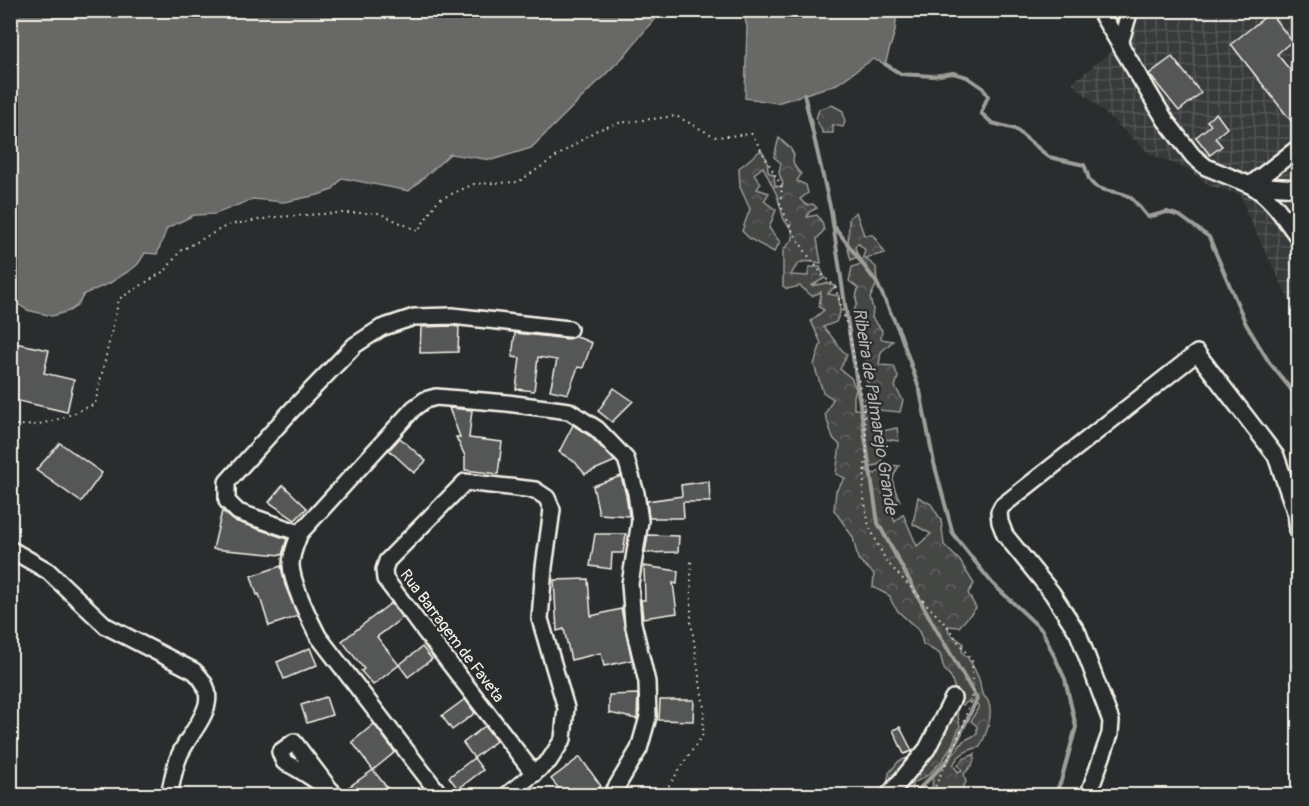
<svg xmlns="http://www.w3.org/2000/svg" width="1309" height="806" font-family="Pangolin,sans-serif">
  <style>
    .industrial { fill: url(#industrial-grid) }
    .forest { fill: url(#forest-crowns); stroke: #9c9c96; stroke-width: 1.5 }
    .water { fill: #676866; stroke: #9f9f9a; stroke-width: 1.5 }
    .lines { fill: none; stroke-linecap: round; stroke-linejoin: round }
    .stream { stroke: #9f9f9a; stroke-width: 4 }
    .building { fill: #555756; stroke: #f4f1e8; stroke-width: 1.5 }
    .minor-casing { stroke: #f4f1e8; stroke-width: 20 }
    .path { stroke: #f4f1e8; stroke-width: 2; stroke-dasharray: 1.5 4.5; stroke-linecap: butt }
    .minor { stroke: #2a2d2e; stroke-width: 15 }
    .labels { text-anchor: middle; dominant-baseline: central; stroke-width: 4.5; stroke-linejoin: round; paint-order: stroke }
    .street-label { font-size: 16px; fill: #f4f1e8; stroke: #2a2d2e }
    .water-label { font-size: 18px; font-style: italic; fill: #b5b3ae; stroke: #2a2d2e }
  </style>
  <defs>
    <pattern id="industrial-grid" width="8" height="8" patternUnits="userSpaceOnUse" patternTransform="scale(1.5)"><rect width="8" height="8" fill="#373a3a"/><path d="M0 4h8M4 0v8" fill="none" stroke="#555756"/></pattern>
    <pattern id="forest-crowns" width="20" height="18" patternUnits="userSpaceOnUse" patternTransform="scale(1.5)"><rect width="20" height="18" fill="#444645"/><path d="M2 6a3 3 0 1 1 6 0M12 15a3 3 0 1 1 6 0" fill="none" stroke="#606160"/></pattern>
  </defs>
  <rect width="100%" height="100%" fill="#2a2d2e"/>
  <filter id="ink" filterUnits="userSpaceOnUse"><feTurbulence type="fractalNoise" baseFrequency=".0167" numOctaves="2"/><feDisplacementMap in="SourceGraphic" scale="12" xChannelSelector="R" yChannelSelector="G"/><feConvolveMatrix kernelMatrix="1 2 1 2 8 2 1 2 1" color-interpolation-filters="sRGB"/></filter>
  <g filter="url(#ink)">
    <!-- industrial -->
    <polygon class="industrial" points="1125,11 1298,11 1298,318 1248,216 1241,195 1210,186 1189,170 1150,154 1072,83 1112,51"/>
    <!-- forest -->
    <g class="forest">
      <polygon points="832,105 843,111 845,122 843,127 833,125 833,133 823,133 816,119 819,109"/>
      <path d="M779 138 790 148 794 155C791 163 796 169 801 174L797 181 806 185 808 193 800 199 806 205 813 204 817 208 809 212 807 217 817 215 822 222 824 230 817 239 821 263C805 261 799 258 791 275L808 276 809 267H820L825 278 811 286 827 283 835 286 828 294 839 296 840 313 836 322 823 327C832 335 837 346 847 355L840 369 851 378 856 389 854 396V409L864 410 865 399 871 387 863 376 870 365C856 346 864 332 853 312L857 304 856 298 858 288 849 281 852 267 861 264 865 250 858 243 855 247 858 256 851 260 848 249 849 218 856 212 864 235H873L885 253 865 258 876 267 877 283 870 298 873 309 872 318 882 330 881 339 893 341 881 352 879 365 894 366 898 377 895 387 903 400 900 412 878 410 877 420 883 431 897 428 899 441 885 439V452L880 464 864 470 875 474 888 465 899 466C889 480 893 486 900 501L890 510 895 522 903 514 917 546 931 534 913 524 918 497 931 504 941 520 944 545 960 561 974 584 968 593 976 608 959 627 948 626 949 633 963 643 962 652C971 660 974 668 979 679 981 684 980 689 982 693 983 696 987 698 988 701 994 714 986 735 980 747 968 750 959 753 953 765L958 772 962 770 958 765 963 759 975 754 973 764 964 774 966 782C960 796 945 800 932 793L933 773 957 750 963 741 977 734V726L971 721 979 706 970 700 963 705 959 702 951 677 944 669 940 654 923 644C922 640 921 634 918 630 909 620 892 610 890 596L873 587 874 574 858 559 853 537 834 510 836 491 845 478 836 474 840 445 833 438 825 414 833 399 823 392 814 365 821 343 811 321 824 310 819 307 821 292 812 296 800 286 787 289 783 286V250L793 239 792 230 784 220 777 195 763 167 754 174 761 183 757 189 769 193 764 201 776 210 769 228 780 242 774 252 750 239 742 231 750 209 740 187 739 168 761 150 767 159 768 172 774 175 775 186 782 187 783 184 779 173 781 163 774 157Z"/>
      <polygon points="956,707 960,726 952,745 943,760 928,775 912,784 912,795 885,796 889,773 899,761 913,756"/>
    </g>
    <!-- water -->
    <g class="water">
      <polygon points="10,11 11,10 661,11 624,56 531,148 492,160 450,154 409,191 342,178 332,190 318,195 284,202 253,199 215,214 194,215 167,228 157,254 145,253 138,264 132,269 110,283 84,294 77,306 69,311 52,316 27,310 11,299"/>
      <polygon points="743,11 743,10 897,11 895,31 885,64 873,59 837,84 777,103 745,98 747,27"/>
    </g>
    <g class="lines">
      <!-- stream -->
      <g class="stream">
        <path d="M885 64 901 74 933 76 953 73 967 77 983 88 988 96 981 113 992 123 1015 129 1049 157 1084 165C1087 170 1087 174 1089 179 1097 194 1116 189 1128 196 1136 200 1141 211 1148 217L1167 212 1180 216 1209 237 1246 324 1269 362 1298 398"/>
        <polyline points="804,94 831,211 878,523 932,622 977,699 948,760 912,796"/>
        <polyline points="834,226 877,283 900,333 920,391 934,463 953,534 992,583 1042,630 1065,679 1076,727 1061,781 1054,796"/>
      </g>
    </g>
    <!-- building -->
    <g class="building">
      <polygon points="1270,13 1292,41 1277,54 1299,81 1299,131 1231,44"/>
      <polygon points="1172,57 1201,93 1179,111 1149,74"/>
      <polygon points="1216,113 1227,128 1215,138 1222,146 1210,155 1196,137 1211,125 1207,121"/>
      <polygon points="452,326 459,327 458,352 420,353 421,327"/>
      <polygon points="515,333 568,339 575,336 592,343 583,368 578,367 568,394 550,390 557,360 538,357 534,391 516,389 520,358 512,357"/>
      <polygon points="10,342 49,350 44,373 74,380 67,412 10,399"/>
      <polygon points="614,388 633,401 612,422 598,411"/>
      <polygon points="449,408 472,410 469,438 502,442 498,474 465,470 465,456 456,437 460,437"/>
      <polygon points="573,425 591,437 615,461 585,474 575,462 559,452"/>
      <polygon points="400,438 426,461 414,473 389,450"/>
      <polygon points="60,443 102,473 81,502 36,470"/>
      <polygon points="621,476 626,495 629,516 599,514 593,486"/>
      <polygon points="709,481 710,502 683,502 684,518 649,518 647,501 682,496 681,485"/>
      <polygon points="283,485 307,508 295,520 269,502"/>
      <polygon points="222,511 235,521 287,539 282,555 213,549"/>
      <polygon points="595,534 626,534 623,553 612,553 611,569 590,566"/>
      <polygon points="648,535 679,536 678,552 645,553"/>
      <polygon points="281,566 285,585 298,616 269,626 259,594 257,595 251,576"/>
      <polygon points="644,566 678,571 677,584 673,583 677,613 643,618 641,600 645,600"/>
      <polygon points="588,579 591,616 621,609 632,660 604,666 601,653 571,660 564,629 557,631 554,580"/>
      <polygon points="391,603 402,618 377,637 399,665 373,685 361,671 364,669 342,641"/>
      <polygon points="422,647 432,659 408,677 399,665"/>
      <polygon points="310,648 317,665 284,679 277,662"/>
      <polygon points="638,694 637,719 609,713 609,695"/>
      <polygon points="326,697 332,715 307,723 301,705"/>
      <polygon points="465,699 475,713 452,730 442,716"/>
      <polygon points="660,700 694,700 693,721 659,720"/>
      <polygon points="374,724 395,752 373,770 393,795 345,795 343,791 373,770 352,742"/>
      <polygon points="485,726 496,741 474,758 463,743"/>
      <polygon points="900,727 912,751 904,754 893,730"/>
      <polygon points="580,757 601,786 589,795 564,795 551,779"/>
      <polygon points="474,758 483,770 458,789 449,777"/>
    </g>
    <g class="lines">
      <!-- minor casing -->
      <g class="minor-casing">
        <g id="minor">
          <polyline points="1099,10 1166,121 1193,156 1206,167 1250,185 1298,188"/>
          <polyline points="1120,44 1130,10"/>
          <path d="M1298 148 1250 185C1272 197 1284 218 1298 237"/>
          <polyline points="300,533 238,512 227,501 227,482 291,411 355,345 381,328 414,317 452,316 569,329"/>
          <path d="M10 549 48 571 106 626 194 671C226 700 194 725 180 754 174 767 172 782 169 796"/>
          <path d="M331 790C315 781 301 769 284 762L280 752 294 742 335 796"/>
          <path d="M441 796 318 636C309 618 292 585 291 565 291 554 296 543 300 533L414 408 425 400 436 397 507 403 569 411 597 429 626 459 636 493 640 521 630 584 633 623 647 682 648 717 639 749 611 796"/>
          <polyline points="506,796 549,761 563,739 566,708 540,619 544,567 552,510 547,498 535,490 465,482 387,561 384,570 385,579 534,774"/>
          <polyline points="888,796 927,749 953,698"/>
          <polyline points="1088,796 1110,734 1111,721 1078,633 1052,593 1005,535 1000,522 999,512 1002,506 1197,353 1276,456 1296,514 1298,531"/>
        </g>
      </g>
      <!-- path -->
      <g class="path">
        <path d="M10 424C40 430 69 415 95 404L119 299 166 270 180 251 228 225 276 217 338 213H379L418 231 438 200 474 184 518 182 595 131 618 123 676 116 716 137 752 134 782 187 780 204 792 230 807 254 825 278 835 286 850 336 864 410 867 446 863 492 869 526 886 561 947 626 972 661 973 692 962 729 932 793 934 796"/>
        <polyline points="662,796 703,734 704,708 691,622 691,561"/>
      </g>
      <!-- minor -->
      <use href="#minor" class="minor"/>
    </g>
  </g>
  <g class="labels">
    <!-- street labels -->
    <g class="street-label">
      <text transform="translate(452 636) rotate(53)">Rua Barragem de Faveta</text>
    </g>
    <!-- water labels -->
    <g class="water-label">
      <text transform="translate(875 411) rotate(81)">Ribeira de Palmarejo Grande</text>
    </g>
  </g>
  <!-- margin -->
  <rect width="1309" height="806" fill="none" stroke="#2a2d2e" stroke-width="36"/>
  <rect x="18" y="18" width="1273" height="770" fill="none" stroke="#f4f1e8" stroke-width="2" filter="url(#ink)"/>
</svg>
